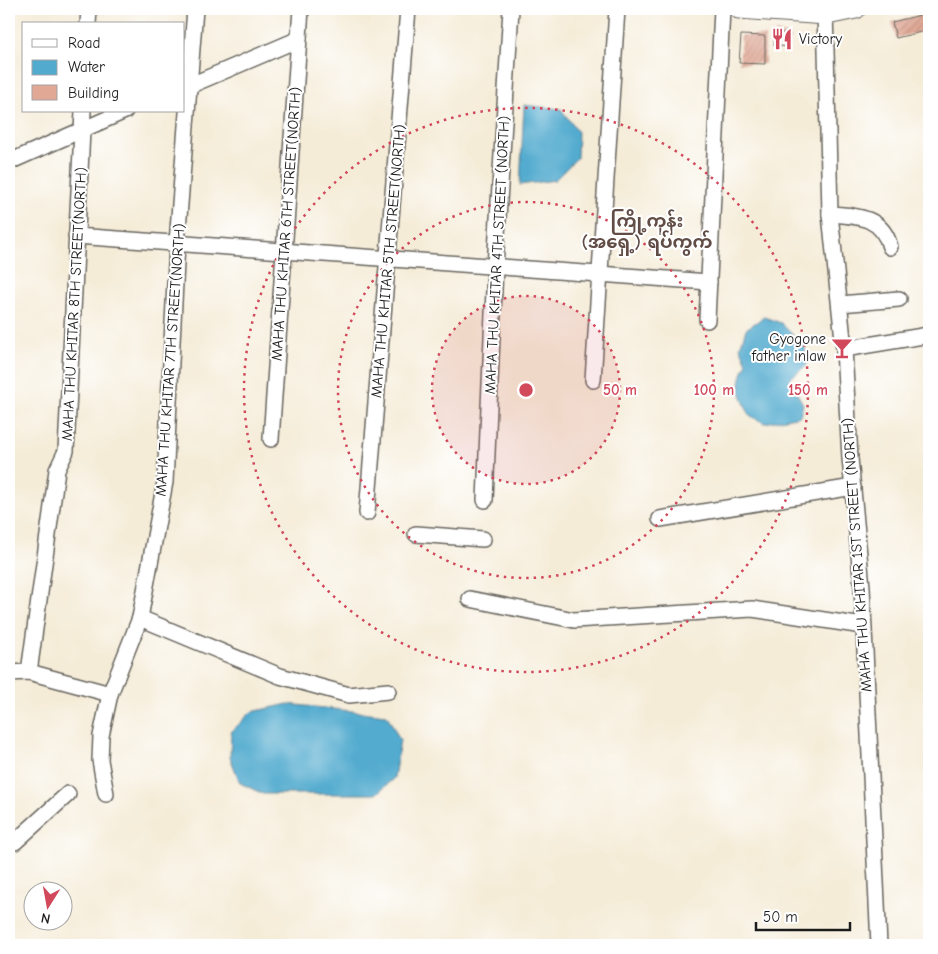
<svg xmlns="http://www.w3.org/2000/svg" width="938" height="954" font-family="'Comic Neue','Noto Sans Myanmar',sans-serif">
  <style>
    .water { fill: #52abcf; stroke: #376476 }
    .building { fill: url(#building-hatch) }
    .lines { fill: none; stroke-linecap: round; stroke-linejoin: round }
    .minor-casing { stroke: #68655e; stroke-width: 18 }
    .tertiary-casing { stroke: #68655e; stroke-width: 21 }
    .minor { stroke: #fff; stroke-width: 15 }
    .tertiary { stroke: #fff; stroke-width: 19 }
    .ring { fill: none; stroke: #d1495b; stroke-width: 2.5; stroke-dasharray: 2.5 5 }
    .labels { text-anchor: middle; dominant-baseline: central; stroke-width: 4; stroke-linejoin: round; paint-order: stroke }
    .poi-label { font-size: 15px; fill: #1c1c1c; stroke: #fff; text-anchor: start }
    .street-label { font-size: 15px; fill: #1c1c1c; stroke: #fff }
    .quarter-label { font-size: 18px; font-weight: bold; fill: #614d46; stroke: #fff }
    .centre { fill: #d1495b; stroke: #fff; stroke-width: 2.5 }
    .ring-label { font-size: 15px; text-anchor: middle; font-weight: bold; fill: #d1495b; stroke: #fff; stroke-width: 4; stroke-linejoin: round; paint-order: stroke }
  </style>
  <defs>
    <pattern id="building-hatch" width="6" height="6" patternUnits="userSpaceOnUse" patternTransform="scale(1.25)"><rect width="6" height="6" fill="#e0a895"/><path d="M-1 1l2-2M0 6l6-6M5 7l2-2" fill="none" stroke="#c09080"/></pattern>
  </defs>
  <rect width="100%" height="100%" fill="#fff"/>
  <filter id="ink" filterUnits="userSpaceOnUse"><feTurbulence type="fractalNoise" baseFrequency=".02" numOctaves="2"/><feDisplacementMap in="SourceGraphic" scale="10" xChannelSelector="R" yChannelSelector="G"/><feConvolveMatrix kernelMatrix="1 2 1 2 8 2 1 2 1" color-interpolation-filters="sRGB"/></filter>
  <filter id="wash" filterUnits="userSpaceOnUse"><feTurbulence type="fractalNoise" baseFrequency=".0096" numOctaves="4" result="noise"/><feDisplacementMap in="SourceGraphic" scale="20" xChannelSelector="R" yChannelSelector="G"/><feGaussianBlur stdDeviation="1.12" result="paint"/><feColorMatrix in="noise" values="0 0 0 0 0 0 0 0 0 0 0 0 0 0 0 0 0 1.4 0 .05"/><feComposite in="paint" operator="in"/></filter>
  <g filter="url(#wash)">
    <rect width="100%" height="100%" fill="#f5ecd8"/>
    <!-- water -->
    <g class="water">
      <polygon points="524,105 561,109 578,132 577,158 555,180 520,185"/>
      <path d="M764 317 781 323 805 347 807 365 789 379 803 404 800 416 765 423 750 416C740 394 735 386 747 363L740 347 746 329Z"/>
      <polygon points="288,704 387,715 400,740 394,778 376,794 263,794 240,783 230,757 231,732 251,712"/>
    </g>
    <g id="blocks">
      <!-- building -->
      <g class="building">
        <polygon points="929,13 929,30 896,38 892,22"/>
        <polygon points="775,32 790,34 788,47 774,45"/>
        <polygon points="741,35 765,36 765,64 739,63"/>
      </g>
    </g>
  </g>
  <g filter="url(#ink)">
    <use href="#blocks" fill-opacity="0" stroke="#68655e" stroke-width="1"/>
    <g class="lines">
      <!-- minor casing -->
      <g class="minor-casing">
        <g id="minor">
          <polyline points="825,9 830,214 844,349 850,458 862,587 879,945"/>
          <polyline points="88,24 89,9"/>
          <polyline points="184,88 299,39"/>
          <polyline points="9,162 125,111"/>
          <path d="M830 214C857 216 882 216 890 247"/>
          <polyline points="76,236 709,282"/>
          <polyline points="840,304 899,299"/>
          <polyline points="707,320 722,9"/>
          <polyline points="844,349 929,335"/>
          <polyline points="593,380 617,9"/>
          <polyline points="271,439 301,9"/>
          <polyline points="485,500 495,267 511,9"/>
          <polyline points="367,513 408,9"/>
          <polyline points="660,519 853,487"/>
          <polyline points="416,534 483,539"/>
          <polyline points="470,599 574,620 752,609 863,626"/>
          <polyline points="140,618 280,676 349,695 388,691"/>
          <polyline points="29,672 57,470 66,451 83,111"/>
          <polyline points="9,673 29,672 110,694"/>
          <polyline points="106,794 100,760 101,736 110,694 140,618 165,482 177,243 195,9"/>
          <polyline points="15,842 68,794"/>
        </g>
      </g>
      <!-- tertiary casing -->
      <g class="tertiary-casing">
        <polyline id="tertiary" points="739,9 827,15 856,9"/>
      </g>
      <!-- minor -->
      <use href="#minor" class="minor"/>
      <!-- tertiary -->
      <use href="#tertiary" class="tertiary"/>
    </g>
  </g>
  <!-- distance rings -->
  <circle cx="526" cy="390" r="94" fill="#d1495b" fill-opacity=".12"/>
  <g class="ring">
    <circle cx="526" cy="390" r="94"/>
    <circle cx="526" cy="390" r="188"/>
    <circle cx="526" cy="390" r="282"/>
  </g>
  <!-- icons -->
  <defs>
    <g id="restaurant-bare" transform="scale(1.725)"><path d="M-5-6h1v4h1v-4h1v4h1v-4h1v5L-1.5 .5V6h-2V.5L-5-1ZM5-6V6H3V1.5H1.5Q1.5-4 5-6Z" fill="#d1495b" stroke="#fff" stroke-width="2.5" paint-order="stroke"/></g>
    <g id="bar-bare" transform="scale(1.725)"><path d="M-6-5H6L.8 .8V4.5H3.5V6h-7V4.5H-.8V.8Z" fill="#d1495b" stroke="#fff" stroke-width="2.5" paint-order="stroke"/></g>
  </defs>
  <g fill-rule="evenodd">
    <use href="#restaurant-bare" x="782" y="39"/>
    <use href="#bar-bare" x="842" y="348"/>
  </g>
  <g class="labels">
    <!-- poi labels -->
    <g class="poi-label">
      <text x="799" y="39">Victory</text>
      <text x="826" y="339" text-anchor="end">Gyogone<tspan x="826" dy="17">father inlaw</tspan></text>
    </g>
    <!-- street labels -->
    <g class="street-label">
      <text transform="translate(286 224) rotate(-86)">MAHA THU KHITAR 6TH STREET(NORTH)</text>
      <text transform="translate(497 255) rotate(-87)">MAHA THU KHITAR 4TH STREET (NORTH)</text>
      <text transform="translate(388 261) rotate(-85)">MAHA THU KHITAR 5TH STREET(NORTH)</text>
      <text transform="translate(74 304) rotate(-87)">MAHA THU KHITAR 8TH STREET(NORTH)</text>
      <text transform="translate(170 360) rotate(-86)">MAHA THU KHITAR 7TH STREET(NORTH)</text>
      <text transform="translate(857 555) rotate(-94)">MAHA THU KHITAR 1ST STREET (NORTH)</text>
    </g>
    <!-- quarter labels -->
    <g class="quarter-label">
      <text x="647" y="221">ကြို့ကုန်း<tspan x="647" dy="21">(အရှေ့) ရပ်ကွက်</tspan></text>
    </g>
  </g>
  <circle cx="526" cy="390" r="8" class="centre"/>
  <g class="ring-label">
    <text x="620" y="395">50 m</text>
    <text x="714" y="395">100 m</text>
    <text x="808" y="395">150 m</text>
  </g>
  <!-- margin -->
  <rect width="938" height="954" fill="none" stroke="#fff" stroke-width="30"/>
  <!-- legend -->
  <rect x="22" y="22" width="162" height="90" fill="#ffffff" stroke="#a4a4a4"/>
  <rect x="32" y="39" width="25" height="8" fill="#ffffff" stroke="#a4a4a4"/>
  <text x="68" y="48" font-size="15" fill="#1c1c1c">Road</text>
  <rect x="32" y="60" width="25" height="15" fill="#52abcf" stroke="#a4a4a4"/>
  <text x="68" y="72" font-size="15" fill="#1c1c1c">Water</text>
  <rect x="32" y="85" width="25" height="15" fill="#e0a895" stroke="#a4a4a4"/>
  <text x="68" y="98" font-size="15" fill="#1c1c1c">Building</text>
  <!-- north arrow -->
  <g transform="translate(48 906) rotate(191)"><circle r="24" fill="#ffffff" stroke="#a4a4a4"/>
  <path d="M0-4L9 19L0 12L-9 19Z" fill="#d1495b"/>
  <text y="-8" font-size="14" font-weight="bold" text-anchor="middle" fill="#1c1c1c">N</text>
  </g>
  <!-- scale -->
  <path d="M756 922v8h94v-8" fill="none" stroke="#1c1c1c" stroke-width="2.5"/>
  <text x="763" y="922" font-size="15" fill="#1c1c1c" stroke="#ffffff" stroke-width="4" paint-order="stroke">50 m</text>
</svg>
